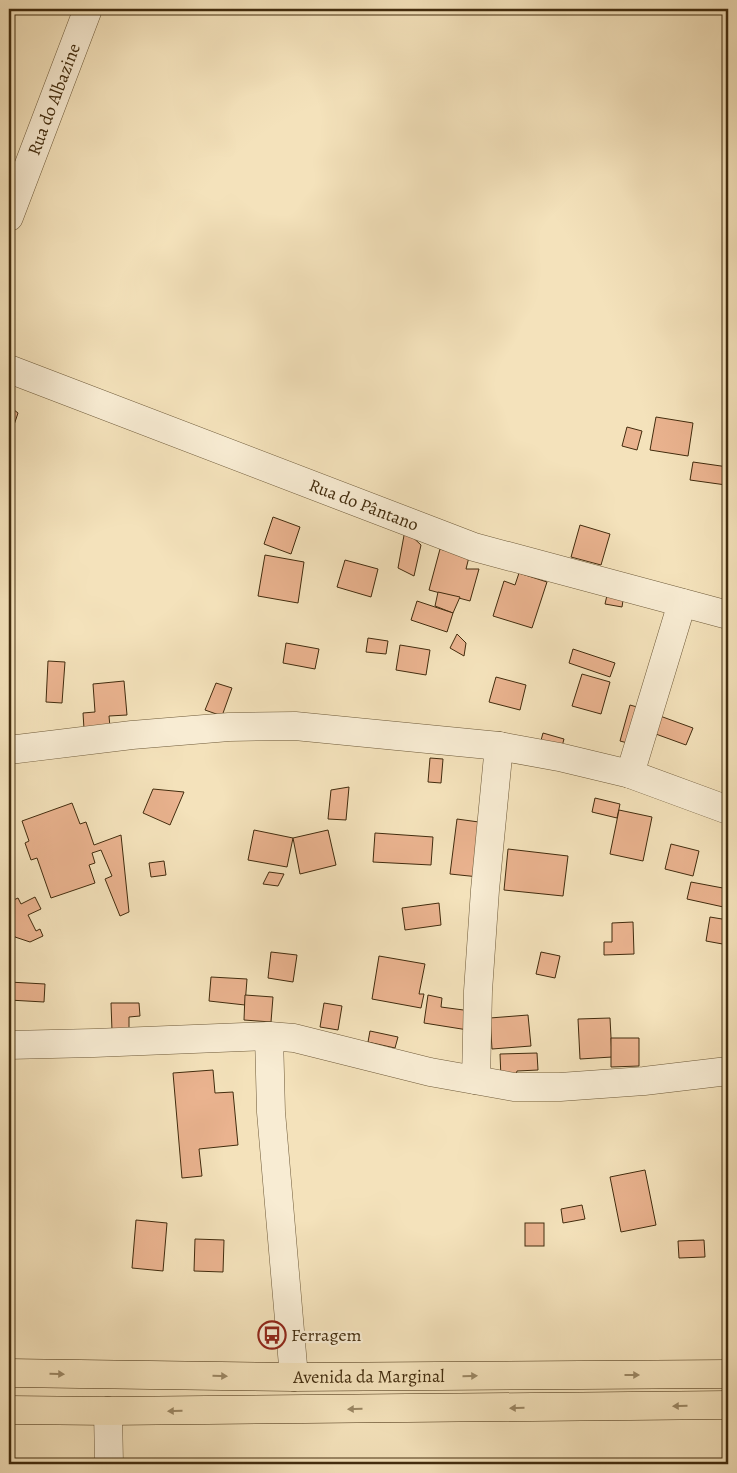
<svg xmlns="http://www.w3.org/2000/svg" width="737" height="1473" font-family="Alegreya,serif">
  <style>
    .building { fill: #eab38f; stroke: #422c0e }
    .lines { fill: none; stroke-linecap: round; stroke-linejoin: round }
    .minor-casing { stroke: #6e5a39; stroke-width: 29 }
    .major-casing { stroke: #422c0e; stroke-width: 29 }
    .minor { stroke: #f8ecd3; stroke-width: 28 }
    .major { stroke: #f4e2bb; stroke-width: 28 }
    .oneway { fill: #9b8764 }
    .labels { text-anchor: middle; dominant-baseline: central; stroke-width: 4.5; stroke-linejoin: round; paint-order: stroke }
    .street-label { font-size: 18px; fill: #422c0e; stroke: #f8ecd3 }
    .poi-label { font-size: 18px; fill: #422c0e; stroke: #f8ecd3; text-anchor: start }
  </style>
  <rect width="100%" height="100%" fill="#f4e2bb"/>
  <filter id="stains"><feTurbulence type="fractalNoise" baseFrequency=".004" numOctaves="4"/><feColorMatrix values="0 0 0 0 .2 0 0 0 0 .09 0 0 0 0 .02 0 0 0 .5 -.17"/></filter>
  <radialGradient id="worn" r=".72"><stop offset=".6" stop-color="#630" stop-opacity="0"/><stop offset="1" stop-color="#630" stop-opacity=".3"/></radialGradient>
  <!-- building -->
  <g class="building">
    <polygon points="9,406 18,413 13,428 9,427"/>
    <polygon points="656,417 693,423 688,456 650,450"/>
    <polygon points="627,427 642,431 637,450 622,446"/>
    <polygon points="693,462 728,467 726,485 690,480"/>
    <polygon points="273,517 300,527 291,554 264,544"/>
    <polygon points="580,525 610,534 601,565 571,557"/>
    <polygon points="405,530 421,545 414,576 398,568"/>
    <polygon points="440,549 469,557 466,569 479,569 470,601 429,590"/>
    <polygon points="265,555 304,562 298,603 258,596"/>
    <polygon points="345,560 378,569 371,597 337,587"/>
    <polygon points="519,573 547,582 532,628 493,616 504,581 515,585"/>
    <polygon points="608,591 624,594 622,607 605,604"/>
    <polygon points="438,592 460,597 453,613 435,606"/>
    <polygon points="417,601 453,613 447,632 411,620"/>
    <polygon points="457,634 466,643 464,656 450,648"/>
    <polygon points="368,638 388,641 386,654 366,652"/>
    <polygon points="286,643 319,649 315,669 283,663"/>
    <polygon points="400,645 430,650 426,675 396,670"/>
    <polygon points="573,649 615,663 610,677 569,663"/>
    <polygon points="48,661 65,662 62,703 46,702"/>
    <polygon points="582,674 610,682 601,714 572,706"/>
    <polygon points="496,677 526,685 520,710 489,702"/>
    <polygon points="124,681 127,715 109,716 110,727 84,729 83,713 95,712 93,684"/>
    <polygon points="216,683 232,688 222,716 205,710"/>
    <polygon points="630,705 644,709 635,745 620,741"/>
    <polygon points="660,716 693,728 686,745 653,733"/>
    <polygon points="543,733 564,739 561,750 540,744"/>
    <polygon points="430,758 443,759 441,783 428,782"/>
    <polygon points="349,787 346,820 328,819 331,790"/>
    <polygon points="153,789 184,792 170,825 143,813"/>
    <polygon points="595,798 620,804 617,818 592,812"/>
    <polygon points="72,803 80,824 86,822 94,845 121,835 129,912 120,916 105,879 112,876 101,850 92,853 95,863 89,865 95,883 51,898 37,858 31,860 25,843 29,841 22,821"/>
    <polygon points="619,810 652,817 643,861 610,854"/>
    <polygon points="457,819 486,823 479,877 450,874"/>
    <polygon points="254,830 293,838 287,867 248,860"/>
    <polygon points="328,830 336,865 300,874 293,838"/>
    <polygon points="375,833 433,837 431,865 373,862"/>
    <polygon points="671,844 699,851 693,876 665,869"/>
    <polygon points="508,849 568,856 563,896 504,890"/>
    <polygon points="164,861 166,875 151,877 149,863"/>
    <polygon points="269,872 284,874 278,886 263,884"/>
    <polygon points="691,882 728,889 728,908 687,899"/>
    <polygon points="35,897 41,909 28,915 36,931 40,929 43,936 30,942 15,937 9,924 9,902 18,898 21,904"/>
    <polygon points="439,903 441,925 405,930 402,908"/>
    <polygon points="710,917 728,920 728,945 706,941"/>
    <polygon points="633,922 634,954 604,955 604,942 612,942 612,923"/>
    <polygon points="271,952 297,955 293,982 268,978"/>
    <polygon points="541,952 560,956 555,978 536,974"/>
    <polygon points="379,956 425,964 419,994 424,994 421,1008 372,999"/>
    <polygon points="211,977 247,979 245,1005 209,1001"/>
    <polygon points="9,982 45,984 44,1002 9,1000"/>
    <polygon points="245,995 273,997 271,1022 244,1020"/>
    <polygon points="428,995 442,998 441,1007 471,1011 468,1030 424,1023"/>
    <polygon points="111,1003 139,1003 140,1016 129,1017 129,1030 112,1031"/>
    <polygon points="324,1003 342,1006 338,1030 320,1027"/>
    <polygon points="528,1015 531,1046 492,1049 490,1018"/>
    <polygon points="610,1018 612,1057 580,1059 578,1019"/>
    <polygon points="370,1031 398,1037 395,1048 368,1042"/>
    <polygon points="611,1038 639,1038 639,1066 611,1067"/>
    <polygon points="537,1053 538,1070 517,1071 515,1078 501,1078 500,1054"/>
    <polygon points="213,1070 215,1093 233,1092 238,1145 199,1149 202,1176 182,1178 173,1073"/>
    <polygon points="645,1170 656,1225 621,1232 610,1177"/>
    <polygon points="582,1205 585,1219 563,1223 561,1209"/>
    <polygon points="136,1220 167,1223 163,1271 132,1268"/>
    <rect x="525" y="1223" width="19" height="23"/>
    <polygon points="195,1239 224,1240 223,1272 194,1271"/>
    <polygon points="704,1240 705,1257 679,1258 678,1241"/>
  </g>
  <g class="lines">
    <!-- minor casing -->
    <g class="minor-casing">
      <g id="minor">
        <path id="s1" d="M9 217 88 9"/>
        <path id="s2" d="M9 369 474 547 728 615"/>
        <polyline points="9,750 132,735 229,727 295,726 499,746 559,757 630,774 728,810"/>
        <polyline points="630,774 682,603"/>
        <polyline points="269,1036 271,1112 294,1377"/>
        <polyline points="9,1045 94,1043 269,1036 294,1038 430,1072 514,1087 560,1087 644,1081 728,1071"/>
        <polyline points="476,1080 478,991 485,890 499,746"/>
        <polyline points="108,1411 109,1464"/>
      </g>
    </g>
    <!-- major casing -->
    <g class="major-casing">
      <g id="major">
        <path id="s3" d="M9 1373 294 1377 728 1374"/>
        <polyline points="9,1410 108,1411 728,1405"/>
      </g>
    </g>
    <!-- minor -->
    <use href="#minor" class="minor"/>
    <!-- major -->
    <use href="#major" class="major"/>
  </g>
  <!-- one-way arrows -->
  <defs><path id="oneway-solid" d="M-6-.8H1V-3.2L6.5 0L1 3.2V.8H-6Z" transform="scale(1.25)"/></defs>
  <g class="oneway">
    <use href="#oneway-solid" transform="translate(57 1374) rotate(1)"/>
    <use href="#oneway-solid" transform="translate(632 1375)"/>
    <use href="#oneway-solid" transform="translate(220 1376) rotate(1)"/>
    <use href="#oneway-solid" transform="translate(470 1376) rotate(-1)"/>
    <use href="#oneway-solid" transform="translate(680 1406) rotate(179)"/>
    <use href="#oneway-solid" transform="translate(517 1408) rotate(179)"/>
    <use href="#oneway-solid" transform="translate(355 1409) rotate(179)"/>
    <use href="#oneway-solid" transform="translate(175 1411) rotate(179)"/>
  </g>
  <!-- icons -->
  <defs>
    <g id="bus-ring" transform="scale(1.4375)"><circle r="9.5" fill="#f8ecd3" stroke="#8f2418" stroke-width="1.5"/><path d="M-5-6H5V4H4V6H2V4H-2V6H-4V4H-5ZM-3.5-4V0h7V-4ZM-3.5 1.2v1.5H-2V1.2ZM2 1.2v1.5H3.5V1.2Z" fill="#8f2418"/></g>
  </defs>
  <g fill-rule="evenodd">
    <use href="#bus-ring" x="272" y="1335"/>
  </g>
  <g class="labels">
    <!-- street labels -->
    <g class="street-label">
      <text stroke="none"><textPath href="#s1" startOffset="126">Rua do Albazine</textPath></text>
      <text stroke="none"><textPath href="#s2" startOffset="380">Rua do Pântano</textPath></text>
      <text stroke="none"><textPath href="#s3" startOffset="360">Avenida da Marginal</textPath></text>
    </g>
    <!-- poi labels -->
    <g class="poi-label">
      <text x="291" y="1335">Ferragem</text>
    </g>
  </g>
  <!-- margin -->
  <rect width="737" height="1473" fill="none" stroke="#f4e2bb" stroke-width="30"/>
  <rect x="10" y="10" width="717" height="1453" fill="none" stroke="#422c0e" stroke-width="2.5"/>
  <rect x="15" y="15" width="707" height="1443" fill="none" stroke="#422c0e"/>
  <rect width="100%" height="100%" filter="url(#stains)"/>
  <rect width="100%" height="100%" fill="url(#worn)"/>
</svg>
